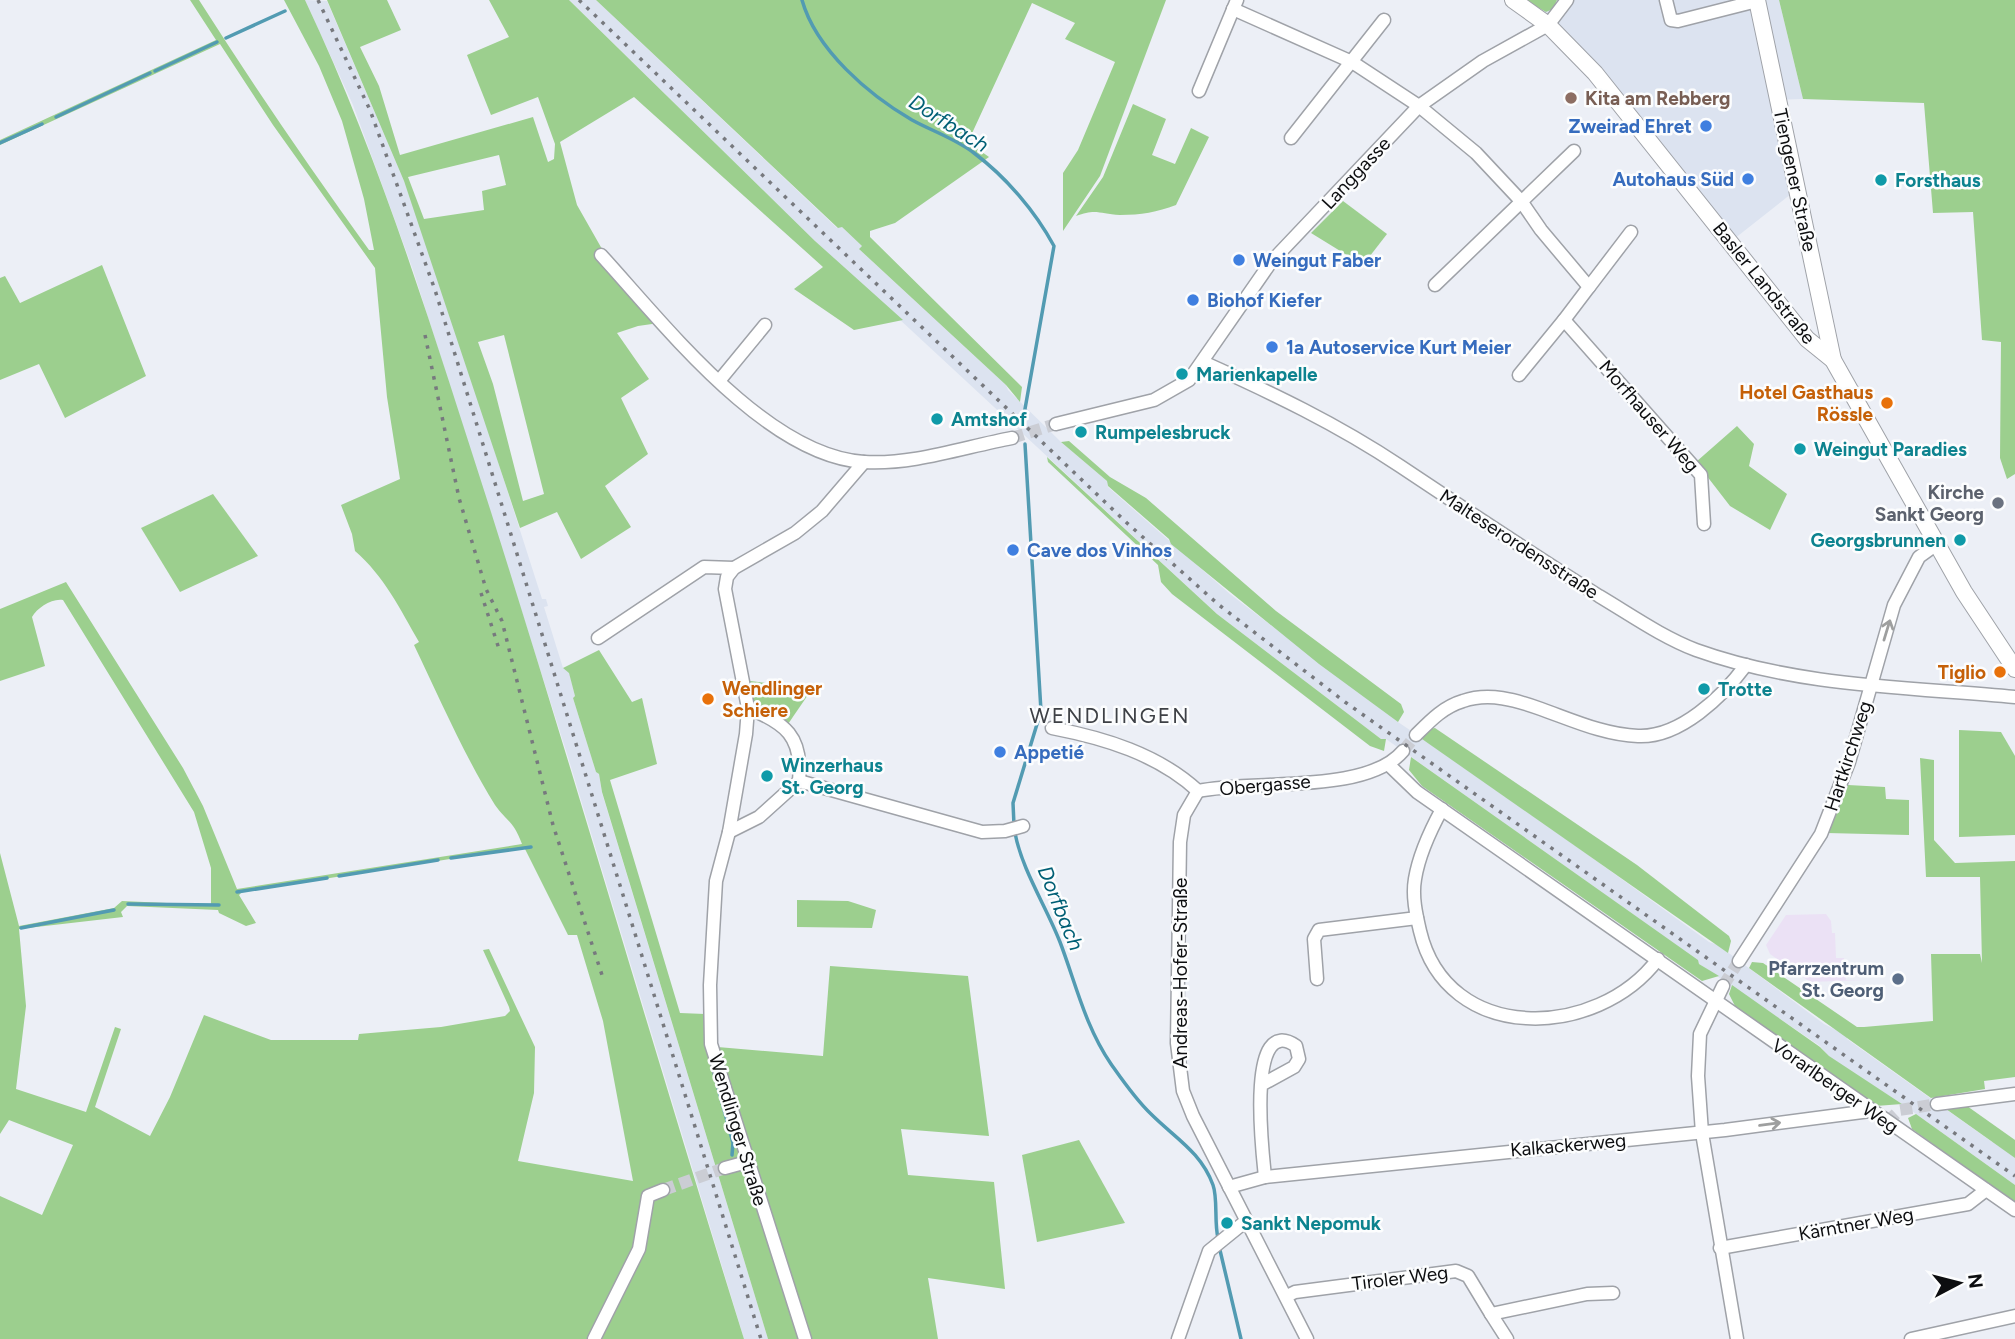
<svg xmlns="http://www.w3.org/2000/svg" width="2015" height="1339" font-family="Figtree,sans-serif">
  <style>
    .built { fill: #dce3f0 }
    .education { fill: #ebe1f5 }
    .green { fill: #9ccf8e; fill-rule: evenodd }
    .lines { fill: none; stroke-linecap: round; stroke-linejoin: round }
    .stream { stroke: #529bb2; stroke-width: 3.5 }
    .street-tunnel { stroke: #cbcdd4; stroke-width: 12; stroke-dasharray: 12 6; stroke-linecap: butt }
    .street-casing { stroke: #9fa2a8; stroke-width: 15 }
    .secondary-casing { stroke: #9fa2a8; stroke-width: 18 }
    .street { stroke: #fff; stroke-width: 12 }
    .secondary { stroke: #fff; stroke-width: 16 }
    .rail { stroke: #77797e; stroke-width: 3.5; stroke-dasharray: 3.5 7; stroke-linecap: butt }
    .oneway { stroke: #9e9f9f }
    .education-dot { fill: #8d6e63; stroke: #fcfdfe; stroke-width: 2.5 }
    .shop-dot { fill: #3f7fe0; stroke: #fcfdfe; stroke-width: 2.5 }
    .culture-dot { fill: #0f9aa8; stroke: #fcfdfe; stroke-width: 2.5 }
    .food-dot { fill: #e8710a; stroke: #fcfdfe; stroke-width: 2.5 }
    .worship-dot { fill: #6b7280; stroke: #fcfdfe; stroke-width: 2.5 }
    .service-dot { fill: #5c6f8a; stroke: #fcfdfe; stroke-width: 2.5 }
    .labels { text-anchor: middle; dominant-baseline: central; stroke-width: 5; stroke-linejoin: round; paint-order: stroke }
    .education-label { font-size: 19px; font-weight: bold; fill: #785e54; stroke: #fcfdfe; text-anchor: start }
    .shop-label { font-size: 19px; font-weight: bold; fill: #366cbe; stroke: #fcfdfe; text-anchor: start }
    .street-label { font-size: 19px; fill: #0d0e10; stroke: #fcfdfe }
    .culture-label { font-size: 19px; font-weight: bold; fill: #0d838f; stroke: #fcfdfe; text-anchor: start }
    .food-label { font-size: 19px; font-weight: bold; fill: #c56008; stroke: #fcfdfe; text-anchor: end }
    .worship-label { font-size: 19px; font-weight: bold; fill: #5b616d; stroke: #fcfdfe; text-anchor: end }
    .service-label { font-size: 19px; font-weight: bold; fill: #4e5e75; stroke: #fcfdfe; text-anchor: end }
    .water-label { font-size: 21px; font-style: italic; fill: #005f75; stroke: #fcfdfe }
    .neighbourhood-label { font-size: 21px; letter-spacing: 2px; fill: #3e4146; stroke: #fcfdfe }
  </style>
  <rect width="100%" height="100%" fill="#eceff6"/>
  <!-- built -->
  <g class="built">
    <polygon points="305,0 327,1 404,181 447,302 542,599 546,599 548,606 544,607 563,668 569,672 575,696 573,698 596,772 599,774 602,793 768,1339 744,1339 568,757 413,270 353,105"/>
    <polygon points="569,0 596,0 837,228 841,226 862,246 860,250 1006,385 1008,390 1061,442 1107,481 1108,487 1230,594 1398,722 1491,785 1709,942 1718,945 1824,1024 1846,1035 1847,1039 1992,1142 1996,1142 2015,1158 2015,1185 1902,1104 1829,1057 1820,1046 1699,964 1697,960 1386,739 1381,739 1217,614 815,241"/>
    <polygon points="1557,0 1779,0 1803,99 1771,100 1791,194 1734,239 1542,12 1556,5"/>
  </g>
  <!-- education -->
  <polygon class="education" points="1826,914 1831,921 1832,933 1835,933 1836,958 1844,958 1846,980 1864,980 1810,982 1770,954 1766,945 1786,915"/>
  <!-- green -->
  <g class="green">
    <path d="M190 0H199C253 85 310 168 369 250H374L364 199 342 121 319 66 284 0H305C383 165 435 339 491 512 578 787 658 1064 744 1339H0V1196L42 1215 73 1145 9 1120 0 1134V853L19 926 114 908 122 901 211 905V868L194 812 63 600C52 598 37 608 32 617L45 666 0 681V609L66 582 183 768 203 806 237 889 522 844C513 820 507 822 495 805 464 755 440 699 414 645L419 642C400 609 384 576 355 551L352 534 341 505 400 479 387 397 375 268 273 125 220 44 0 145V140L216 40ZM519 848 525 849 568 935H577L603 1021 633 1181 518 1161 534 1093 535 1047 489 949 483 950 509 1007 510 1011 505 1016 441 1027 359 1034 358 1040H271L204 1015 170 1097 150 1136 95 1107 121 1029 115 1027 86 1112 16 1089 26 1006 19 929 123 917 121 912 127 906 218 910 219 913 246 926 256 923 239 895 242 892Z"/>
    <path d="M327 0H387L401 30 360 47 379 86 400 155 533 117 548 162 554 159 555 144 538 97 491 115 467 55 509 37 489 0H569L815 241 903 320 854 330 794 289 823 267 634 97 560 142 577 205 602 249 597 254 659 323 638 326 617 333 649 379 621 398 648 454 605 486 631 527 581 559 557 512 520 528 404 181ZM499 155 506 185 482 191 484 210 424 219 408 177ZM504 335 544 494 523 501 493 384 478 342Z"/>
    <polygon points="596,0 1166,0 1100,176 1063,231 1063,173 1078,150 1115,62 1065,39 1075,23 1032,3 968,142 989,157 895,223 870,231 870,237 1022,387 1020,402 1006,385 859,249 862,246 842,227 838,228"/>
    <polygon points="1525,0 1557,0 1553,9 1546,12"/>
    <polygon points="1779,0 2015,0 2015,474 2007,479 2000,458 2001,342 1982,340 1973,212 1933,213 1924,103 1803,99"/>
    <path d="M1133 104 1166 119 1152 155 1175 164 1191 128 1209 137 1176 205C1157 212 1141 215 1120 215 1100 214 1096 208 1076 216L1103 177Z"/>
    <polygon points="1343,201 1387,234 1363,265 1311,233"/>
    <polygon points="102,265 146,376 65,418 39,364 0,380 0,278 5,276 20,303"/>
    <polygon points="1737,426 1754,444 1749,466 1787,494 1770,530 1730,506 1696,462"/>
    <polygon points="1069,441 1110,477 1146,498 1276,611 1401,704 1404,712 1398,722 1319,664 1171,544 1169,539 1108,486 1107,481 1061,442"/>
    <polygon points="1047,457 1217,614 1381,739 1386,739 1384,751 1370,746 1172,594 1161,582 1158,565 1048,462"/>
    <polygon points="213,494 258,556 180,592 141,528"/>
    <polygon points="599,650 632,702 642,698 657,764 610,780 680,1013 705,1014 706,1046 823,1056 830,966 968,976 989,1136 901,1129 908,1175 994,1182 1005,1289 928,1278 938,1339 768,1339 602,792 599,774 596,772 573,698 575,696 569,673 563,668"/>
    <polygon points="743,680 812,689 786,727 748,708"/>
    <polygon points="1435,728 1637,865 1729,936 1731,941 1728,953 1422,739 1430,729"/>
    <polygon points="1959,730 2001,732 2015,756 2015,835 1959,837"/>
    <polygon points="1411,757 1698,960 1699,964 1719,976 1702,981 1422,786 1409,770"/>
    <polygon points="1920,758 1934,760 1934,840 1955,863 2015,861 2015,1077 1984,1081 1985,1089 1931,1098 1749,968 1752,962 1763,963 1857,1027 1864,1027 1933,1021 1931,954 1980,954 1982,963 1980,877 1926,877"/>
    <polygon points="1848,785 1885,787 1886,799 1909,800 1909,835 1827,833"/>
    <polygon points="797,900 848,901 876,910 872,928 797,927"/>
    <polygon points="1732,985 1820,1047 1829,1056 1902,1104 1876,1106 1735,1006 1729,994"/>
    <polygon points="1967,1106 2015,1140 2015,1158 1946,1109"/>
    <polygon points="1916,1114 2015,1185 2015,1203 1912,1129 1908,1118"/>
    <polygon points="1079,1140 1125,1223 1037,1242 1022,1155"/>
  </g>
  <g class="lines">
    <!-- stream -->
    <g class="stream">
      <path d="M802 0C816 50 869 95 912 120 932 131 956 139 974 153 1006 177 1035 211 1054 246L1025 409"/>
      <polyline points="226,38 285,11"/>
      <polyline points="155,71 217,42"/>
      <polyline points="56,117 150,73"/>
      <polyline points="0,143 42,124"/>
      <polyline points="1014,825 1013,803 1041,711 1025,444"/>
      <path d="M1015 833C1022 870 1046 906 1060 942 1076 984 1085 1026 1111 1064 1123 1081 1136 1100 1151 1114 1175 1138 1201 1152 1213 1185 1218 1199 1214 1222 1218 1238"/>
      <polyline points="451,858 531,847"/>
      <polyline points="339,876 438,860"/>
      <polyline points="237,892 327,878"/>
      <polyline points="128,904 219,905"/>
      <polyline points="21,928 114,910"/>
      <polyline points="713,1069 733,1143 732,1155"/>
      <polyline points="1219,1246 1241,1339"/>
    </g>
    <!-- street-tunnel -->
    <g class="street-tunnel">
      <polyline points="1012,438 1056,424"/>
      <polyline points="1403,751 1416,735"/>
      <polyline points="1723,986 1739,961"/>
      <polyline points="1887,1122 1900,1110 1937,1104"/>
      <polyline points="663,1190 725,1168"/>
    </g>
    <!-- street casing -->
    <g class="street-casing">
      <g id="street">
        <polyline points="1666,0 1671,20 1678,21 1757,1"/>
        <polyline points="1233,9 1352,62 1419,106 1476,153 1521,201 1541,230 1589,287 1564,320"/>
        <polyline points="1199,91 1237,0"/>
        <polyline points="1291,138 1384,20"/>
        <path d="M601 255C664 324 766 456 864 462 913 465 964 447 1012 438"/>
        <polyline points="1435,285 1574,151"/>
        <polyline points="1589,287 1631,232"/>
        <path d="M1203 362C1272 393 1337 424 1400 466 1466 510 1532 554 1599 596 1631 615 1662 637 1696 650 1799 687 1908 687 2015 697"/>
        <polyline points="1519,375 1564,320 1701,475 1704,524"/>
        <polyline points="719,381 765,325"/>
        <polyline points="1056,424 1154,400 1189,380 1271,262 1419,106 1483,61 1548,25 1567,0"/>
        <polyline points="598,638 704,567 734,568"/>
        <path d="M1052 728C1104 738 1158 754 1198 791"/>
        <path d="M1416 735C1430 721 1443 707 1463 701 1489 692 1516 700 1541 709 1572 720 1605 735 1638 736 1680 738 1723 696 1746 665"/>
        <polyline points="1389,765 1417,792 2015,1210"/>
        <polyline points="799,781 982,832 1005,831 1023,826"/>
        <polyline points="1198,791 1184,815 1180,842 1177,1043 1183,1091 1193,1116 1307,1339"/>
        <path d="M1198 791C1251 779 1366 795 1403 751"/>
        <path d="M1442 809C1430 831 1419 854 1415 879 1412 896 1416 914 1420 931 1447 1045 1597 1040 1658 959"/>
        <path d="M729 832 759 817 799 781C803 736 785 723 748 708"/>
        <polyline points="1739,961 1821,834 1849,762 1894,605 1919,557 1937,544"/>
        <polyline points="1317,979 1314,939 1319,930 1417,918"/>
        <polyline points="1723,986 1700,1034 1698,1076 1702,1133 1737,1339"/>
        <path d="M1261 1085 1294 1067 1299 1059 1296 1046C1245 1011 1263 1157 1265 1177"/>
        <polyline points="1937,1104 2015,1094"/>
        <polyline points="725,1168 747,1162"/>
        <polyline points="1229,1187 1265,1177 1725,1130 1870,1111"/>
        <polyline points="1720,1248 1968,1204 1986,1190"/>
        <polyline points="1287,1296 1295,1292 1456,1271 1468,1276 1491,1314"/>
        <polyline points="594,1339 639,1249 648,1196 663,1190"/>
        <polyline points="805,1339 711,1044 710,985 716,881 729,832 746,734 748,708 725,589 727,577 734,568 795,533 822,511 864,462"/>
        <polyline points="1178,1339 1209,1251 1246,1221"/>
        <polyline points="1507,1339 1491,1314 1587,1294 1613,1293"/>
        <polyline points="1911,1339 2015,1316"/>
      </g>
    </g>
    <!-- secondary casing -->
    <g class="secondary-casing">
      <g id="secondary">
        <polyline points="1513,0 1548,25 1595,73 1807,339 1833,360 1964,592 2015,669"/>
        <polyline points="1757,0 1833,360"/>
      </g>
    </g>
    <!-- street -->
    <use href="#street" class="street"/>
    <!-- secondary -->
    <use href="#secondary" class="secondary"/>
    <!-- rail -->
    <g class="rail">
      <polyline points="318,0 370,110 435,290 761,1339"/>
      <polyline points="579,0 1127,523 1219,605 1345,702 2015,1176"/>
      <polyline points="425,335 459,498 486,589 502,621 553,825 602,975"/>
      <polyline points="481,593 499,649"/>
    </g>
  </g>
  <!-- one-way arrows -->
  <defs><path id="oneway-shaft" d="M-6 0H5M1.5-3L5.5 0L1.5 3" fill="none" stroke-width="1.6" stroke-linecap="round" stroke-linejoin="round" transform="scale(1.75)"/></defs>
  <g class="oneway">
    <use href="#oneway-shaft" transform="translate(1887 630) rotate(-73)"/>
    <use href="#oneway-shaft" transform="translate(1770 1124) rotate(-8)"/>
  </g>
  <!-- markers -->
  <circle class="education-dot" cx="1571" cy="98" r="7"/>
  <g class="shop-dot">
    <circle cx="1706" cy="126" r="7"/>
    <circle cx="1748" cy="179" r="7"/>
    <circle cx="1239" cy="260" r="7"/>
    <circle cx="1193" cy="300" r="7"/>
    <circle cx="1272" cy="347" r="7"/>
    <circle cx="1013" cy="550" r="7"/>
    <circle cx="1000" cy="752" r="7"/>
  </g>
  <g class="culture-dot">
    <circle cx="1881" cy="180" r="7"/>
    <circle cx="1182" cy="374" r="7"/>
    <circle cx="937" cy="419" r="7"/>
    <circle cx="1081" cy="432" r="7"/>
    <circle cx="1800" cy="449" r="7"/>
    <circle cx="1960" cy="540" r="7"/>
    <circle cx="1704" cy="689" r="7"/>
    <circle cx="767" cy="776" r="7"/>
    <circle cx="1227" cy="1223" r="7"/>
  </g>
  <g class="food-dot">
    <circle cx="1887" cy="403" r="7"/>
    <circle cx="2000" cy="672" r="7"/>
    <circle cx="708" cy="699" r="7"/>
  </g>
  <circle class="worship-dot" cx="1998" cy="503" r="7"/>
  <circle class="service-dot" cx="1898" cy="979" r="7"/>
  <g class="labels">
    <!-- education labels -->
    <g class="education-label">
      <text x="1585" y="98">Kita am Rebberg</text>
    </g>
    <!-- shop labels -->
    <g class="shop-label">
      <text x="1692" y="126" text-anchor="end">Zweirad Ehret</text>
      <text x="1734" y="179" text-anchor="end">Autohaus Süd</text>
      <text x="1253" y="260">Weingut Faber</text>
      <text x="1207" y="300">Biohof Kiefer</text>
      <text x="1286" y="347">1a Autoservice Kurt Meier</text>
      <text x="1027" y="550">Cave dos Vinhos</text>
      <text x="1014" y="752">Appetié</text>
    </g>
    <!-- street labels -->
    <g class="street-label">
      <text transform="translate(1356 173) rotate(-47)">Langgasse</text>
      <text transform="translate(1795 180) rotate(78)">Tiengener Straße</text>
      <text transform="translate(1764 283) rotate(51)">Basler Landstraße</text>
      <text transform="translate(1649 416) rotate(49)">Morfhauser Weg</text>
      <text transform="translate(1519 544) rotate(33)">Malteserordensstraße</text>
      <text transform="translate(1848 756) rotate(-72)">Hartkirchweg</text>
      <text transform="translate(1265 785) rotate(-5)">Obergasse</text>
      <text transform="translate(1180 973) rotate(-90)">Andreas-Hofer-Straße</text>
      <text transform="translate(1835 1086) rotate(35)">Vorarlberger Weg</text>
      <text transform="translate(738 1130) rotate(73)">Wendlinger Straße</text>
      <text transform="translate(1568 1145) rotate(-5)">Kalkackerweg</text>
      <text transform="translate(1856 1224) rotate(-10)">Kärntner Weg</text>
      <text transform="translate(1400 1278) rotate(-7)">Tiroler Weg</text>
    </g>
    <!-- culture labels -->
    <g class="culture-label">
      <text x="1895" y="180">Forsthaus</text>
      <text x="1196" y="374">Marienkapelle</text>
      <text x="951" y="419">Amtshof</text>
      <text x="1095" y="432">Rumpelesbruck</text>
      <text x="1814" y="449">Weingut Paradies</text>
      <text x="1946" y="540" text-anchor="end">Georgsbrunnen</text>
      <text x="1718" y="689">Trotte</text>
      <text x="781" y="765">Winzerhaus<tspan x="781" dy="22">St. Georg</tspan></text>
      <text x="1241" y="1223">Sankt Nepomuk</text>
    </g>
    <!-- food labels -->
    <g class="food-label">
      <text x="1873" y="392">Hotel Gasthaus<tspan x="1873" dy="22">Rössle</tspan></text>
      <text x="1986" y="672">Tiglio</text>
      <text x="722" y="688" text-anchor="start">Wendlinger<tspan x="722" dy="22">Schiere</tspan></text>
    </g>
    <!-- worship labels -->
    <g class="worship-label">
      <text x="1984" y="492">Kirche<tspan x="1984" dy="22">Sankt Georg</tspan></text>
    </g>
    <!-- service labels -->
    <g class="service-label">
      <text x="1884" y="968">Pfarrzentrum<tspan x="1884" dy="22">St. Georg</tspan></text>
    </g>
    <!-- water labels -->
    <g class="water-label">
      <text transform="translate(949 123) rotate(32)">Dorfbach</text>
      <text transform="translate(1061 908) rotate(68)">Dorfbach</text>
    </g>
    <!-- neighbourhood labels -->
    <g class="neighbourhood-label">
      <text x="1110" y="715">WENDLINGEN</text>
    </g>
  </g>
  <!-- north arrow -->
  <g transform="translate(1959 1283) rotate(83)" stroke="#fcfdfe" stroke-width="5" paint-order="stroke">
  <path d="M0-5L12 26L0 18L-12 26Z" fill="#0d0e10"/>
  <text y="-10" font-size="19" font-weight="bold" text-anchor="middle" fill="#0d0e10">N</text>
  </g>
</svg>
